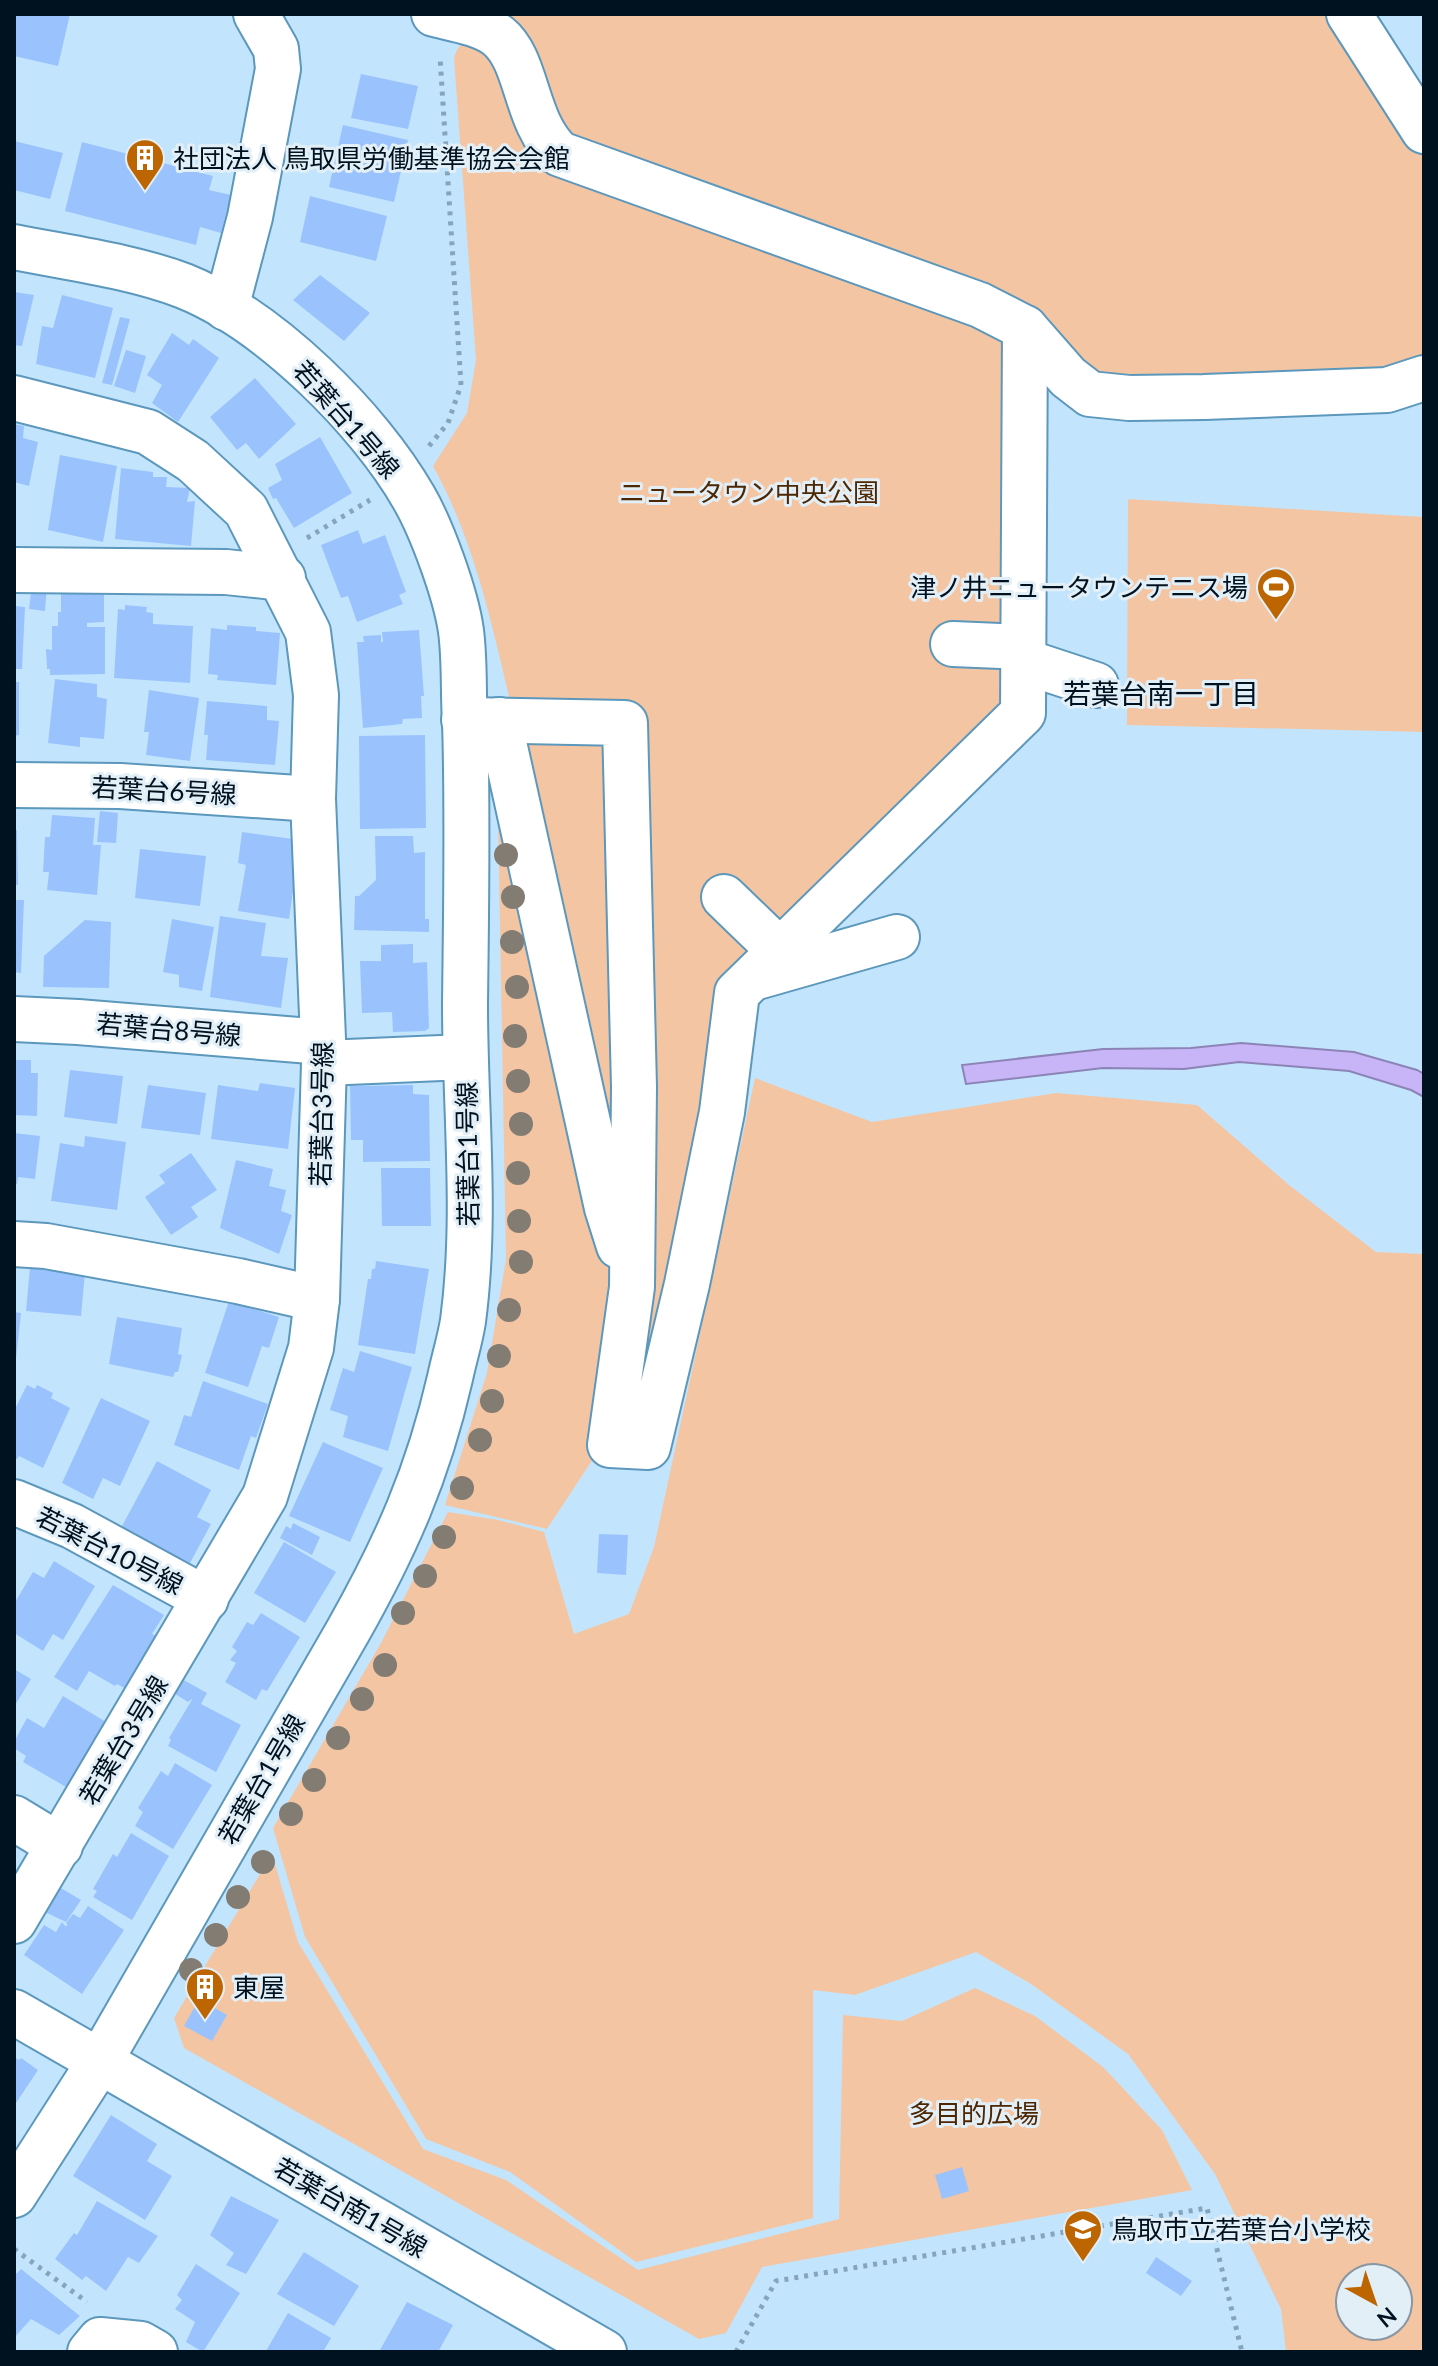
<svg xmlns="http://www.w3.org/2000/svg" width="1438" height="2366" font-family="Lato,'Noto Sans JP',sans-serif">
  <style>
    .green { fill: #f4c5a2; fill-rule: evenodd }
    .water { fill: #c8b5f7; stroke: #8c84b6; stroke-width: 2 }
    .building { fill: #9ac3fd }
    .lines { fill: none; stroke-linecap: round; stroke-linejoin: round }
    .minor-casing { stroke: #5c97bc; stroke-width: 48 }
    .path { stroke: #87a5ba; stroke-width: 5; stroke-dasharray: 4 6; stroke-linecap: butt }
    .minor { stroke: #fff; stroke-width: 44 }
    .tree { fill: #827c73 }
    .labels { text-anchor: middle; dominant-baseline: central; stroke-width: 6; stroke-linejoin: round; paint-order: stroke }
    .poi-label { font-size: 26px; fill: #001220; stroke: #e3eff7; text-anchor: start }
    .street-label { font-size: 26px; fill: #001220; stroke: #e3eff7 }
    .park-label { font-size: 26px; fill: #4d2602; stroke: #e3eff7 }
    .neighbourhood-label { font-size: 28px; fill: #001220; stroke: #e3eff7 }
  </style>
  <rect width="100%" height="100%" fill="#c2e5fd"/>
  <!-- green -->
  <g class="green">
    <polygon points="479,14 1330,14 1418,142 1424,158 1424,367 1128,385 1078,372 569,144"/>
    <path d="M481 38 532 148 1008 332 1012 655 1006 707 760 945 723 1048 643 1405 652 1242 638 704 512 709C492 625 475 542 433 466L467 413 476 360 454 58C459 42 465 40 481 38Z"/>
    <polygon points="1128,499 1424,517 1424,732 1127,725"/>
    <polygon points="512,736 616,736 626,1249"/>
    <polygon points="497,757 610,1261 593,1459 547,1529 445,1505 487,1373 506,1259"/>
    <path d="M755 1078 872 1122 1056 1093 1197 1105 1289 1185 1376 1252 1424 1254V2352H1286L1281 2309 1215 2174 1128 2054 1031 1984 976 1952 855 1995 813 1990V2218L636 2262 510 2172 426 2139 305 1937 273 1828 381 1643 448 1512 498 1520 544 1532 574 1634 629 1614 654 1547ZM1350 2278H1398V2326H1350Z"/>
    <polygon points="272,1854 298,1942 423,2149 506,2180 638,2270 839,2219 843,2015 902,2021 975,1988 1035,2016 1103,2067 1162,2130 1192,2190 762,2267 726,2333 699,2339 184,2048 174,2018"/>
  </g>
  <!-- water -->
  <polygon class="water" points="1241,1043 1354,1052 1417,1070 1424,1074 1424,1097 1411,1090 1349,1071 1239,1062 1184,1069 1103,1068 966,1084 962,1065 1103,1049 1191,1048"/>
  <!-- building -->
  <g class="building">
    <polygon points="14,14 70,14 58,66 14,56"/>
    <polygon points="361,74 418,86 408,129 351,118"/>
    <polygon points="343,125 408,140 394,202 329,187"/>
    <polygon points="14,141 63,153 50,199 14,190"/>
    <polygon points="82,142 213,176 209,190 231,195 221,233 200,227 196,245 65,211"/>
    <polygon points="310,196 387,216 376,261 300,242"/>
    <polygon points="320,275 370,313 344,341 293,300"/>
    <polygon points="14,292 34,295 22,346 14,345"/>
    <polygon points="62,295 113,308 95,378 36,364 42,326 53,328"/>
    <polygon points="120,317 130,319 112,385 102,383"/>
    <polygon points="172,333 189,345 193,339 219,358 178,422 152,403 162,385 147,375"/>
    <polygon points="126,350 146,356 135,393 114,386"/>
    <polygon points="255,378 296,424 259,459 246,443 237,450 210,417"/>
    <polygon points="14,424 24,426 23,438 38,442 29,486 14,482"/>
    <polygon points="320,437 352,493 294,528 276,498 273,499 268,488 282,480 275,464"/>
    <polygon points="60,455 117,466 103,542 48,530"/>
    <polygon points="121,468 153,472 153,477 167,477 166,487 190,488 187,502 195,501 191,546 115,539"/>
    <polygon points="358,530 363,544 385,535 406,592 399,595 403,604 357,622 348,596 341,598 321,545"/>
    <polygon points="32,584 47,586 45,611 29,609"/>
    <polygon points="104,591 104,622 87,623 87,627 105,627 105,674 50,675 50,669 47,669 46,649 52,650 52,626 58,626 58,612 61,612 61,592"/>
    <polygon points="125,605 147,607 146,612 153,613 153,624 193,626 190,683 114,678 118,609 125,610"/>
    <polygon points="14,606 25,607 22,669 14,669"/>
    <polygon points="227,625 256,627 256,631 280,633 276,685 217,680 218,675 208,674 211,628 227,630"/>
    <polygon points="419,630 424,696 421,696 422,718 403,719 402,724 363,728 357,642 364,642 363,636 381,635 381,642 383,642 382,632"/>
    <polygon points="55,679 97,684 97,697 107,699 104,739 80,737 80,747 48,743"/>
    <polygon points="14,682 19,682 19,735 14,736"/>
    <polygon points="149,690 199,698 190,761 146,755 149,732 144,732"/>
    <polygon points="207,701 267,706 267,720 279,721 275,765 206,760 208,735 204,735"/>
    <polygon points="425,735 426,828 360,829 359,736"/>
    <polygon points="100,811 118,813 116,843 97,842"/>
    <polygon points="52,815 95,818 93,845 101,845 97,895 47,890 49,872 43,872 45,837 50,837"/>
    <polygon points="14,830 17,830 18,885 14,885"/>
    <polygon points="242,832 293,839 291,849 299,850 289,919 238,911 246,865 238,863"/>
    <polygon points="375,836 413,836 414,853 425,852 425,919 429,919 429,932 354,930 355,896 359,896 376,880"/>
    <polygon points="140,849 206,856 200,906 135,898"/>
    <polygon points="14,900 24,900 21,973 14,972"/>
    <polygon points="220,916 266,923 261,956 288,958 281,1008 210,997"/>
    <polygon points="172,919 214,927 202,991 179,987 179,975 163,972"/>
    <polygon points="85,920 111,922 109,988 43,987 44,956"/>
    <polygon points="413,944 413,963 427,962 429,1028 425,1031 393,1032 392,1012 362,1013 360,961 381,961 381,945"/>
    <polygon points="14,1060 31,1060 31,1073 38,1073 37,1116 14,1115"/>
    <polygon points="70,1070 123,1076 117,1124 64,1117"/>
    <polygon points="260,1083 295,1088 288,1149 211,1139 218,1085 258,1091"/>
    <polygon points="148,1085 206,1093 200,1135 141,1128"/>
    <polygon points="413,1085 413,1094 429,1095 430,1161 363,1162 363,1140 351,1140 350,1086"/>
    <polygon points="14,1133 40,1136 35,1179 18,1177 17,1184 14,1184"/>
    <polygon points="85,1136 126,1142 117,1210 51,1201 60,1143 84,1147"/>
    <polygon points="191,1153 217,1190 191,1207 198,1217 171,1235 145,1197 165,1183 159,1175"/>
    <polygon points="236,1160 273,1169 269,1186 286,1190 281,1211 292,1215 279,1254 220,1228"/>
    <polygon points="381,1168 430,1168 431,1226 382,1226"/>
    <polygon points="376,1261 429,1269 415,1354 358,1345 368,1279 371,1279 372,1269 375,1269"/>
    <polygon points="30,1267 85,1272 81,1316 26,1311"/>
    <polygon points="229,1301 279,1317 269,1348 262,1346 248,1387 205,1373"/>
    <polygon points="14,1312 21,1313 16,1359 14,1358"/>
    <polygon points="117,1317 182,1328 178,1354 182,1355 178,1372 175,1372 173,1377 109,1364"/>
    <polygon points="360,1351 412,1367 388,1451 343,1437 348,1416 330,1410 343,1368 354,1372"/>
    <polygon points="203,1381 268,1404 256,1438 251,1436 239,1470 174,1445 184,1415 191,1417"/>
    <polygon points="27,1385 35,1389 37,1385 53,1393 51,1398 70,1408 43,1468 19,1456 17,1459 14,1458 14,1411"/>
    <polygon points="101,1398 150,1421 120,1486 103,1478 93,1499 62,1483"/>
    <polygon points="323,1442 383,1468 350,1542 289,1516"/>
    <polygon points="157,1461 211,1490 197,1517 211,1524 190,1563 121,1528"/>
    <polygon points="293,1523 320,1537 312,1555 280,1538 286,1526 291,1529"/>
    <polygon points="599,1534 628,1535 626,1575 597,1573"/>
    <polygon points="284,1542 336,1572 305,1623 254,1593"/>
    <polygon points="54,1561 95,1586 63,1640 53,1634 43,1651 14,1633 14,1604 33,1572 44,1578"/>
    <polygon points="113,1585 164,1615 152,1634 157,1636 126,1689 117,1684 115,1686 89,1671 77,1691 54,1677"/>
    <polygon points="261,1613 300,1637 267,1691 262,1689 256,1700 225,1682 236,1663 230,1660 237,1651 232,1647 247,1622 253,1625"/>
    <polygon points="14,1669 31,1679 14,1707"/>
    <polygon points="180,1678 207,1693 201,1704 241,1725 216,1772 168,1746 171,1740 169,1738 193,1698 188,1702 172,1692"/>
    <polygon points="63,1696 106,1722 66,1787 23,1762 26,1756 14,1748 14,1742 27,1718 44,1728"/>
    <polygon points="175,1763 212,1785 173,1849 135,1826 143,1812 138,1808 161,1771 168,1776"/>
    <polygon points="131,1833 169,1856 132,1920 93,1897 97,1891 93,1889 113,1854 117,1857"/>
    <polygon points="59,1887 81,1900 66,1922 45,1912"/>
    <polygon points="88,1906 124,1930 82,1994 24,1955 44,1925 56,1932 62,1922 65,1926 68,1925 66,1923 73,1914 80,1918"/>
    <polygon points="199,1999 227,2015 212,2041 184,2026"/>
    <polygon points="14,2057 19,2060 21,2058 38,2070 14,2106"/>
    <polygon points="111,2115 157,2144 147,2161 172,2176 145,2220 73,2176"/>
    <polygon points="962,2167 969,2191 942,2199 935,2175"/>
    <polygon points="231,2196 279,2220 246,2274 226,2265 234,2253 210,2235"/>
    <polygon points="97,2201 158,2236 139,2263 128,2257 106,2291 86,2276 82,2280 55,2259 74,2233 77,2235"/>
    <polygon points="304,2252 359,2286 334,2326 277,2294"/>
    <polygon points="1156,2257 1192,2281 1181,2296 1146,2273"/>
    <polygon points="196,2264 240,2293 203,2352 186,2342 195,2322 175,2309 182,2300 177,2295"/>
    <polygon points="21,2269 80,2316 59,2335 31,2319 14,2338 14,2272 16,2274"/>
    <polygon points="407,2302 453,2325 438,2352 380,2350"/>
    <polygon points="288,2313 331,2338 323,2352 266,2351"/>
  </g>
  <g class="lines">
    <!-- minor casing -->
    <g class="minor-casing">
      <g id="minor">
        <path d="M434 14C454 19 481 23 498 36 529 61 524 122 560 154L980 305 1025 328 1068 377 1090 394 1129 398 1204 397 1387 390 1424 378"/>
        <polyline points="1349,14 1424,131"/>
        <path d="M14 247C69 258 132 266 184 286 269 320 369 419 414 498 432 529 456 595 461 631 465 661 463 692 465 722 468 816 466 911 465 1005 465 1110 477 1216 463 1321 460 1340 454 1359 450 1378 428 1474 396 1546 348 1631L100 2061 14 2195"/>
        <polyline points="226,308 250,217 278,69 276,49 256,14"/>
        <polyline points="14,398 148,432 193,461 246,510 308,632 316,695 313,799 324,1063 317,1299 311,1348 265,1496 14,1921"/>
        <polyline points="14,570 226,572 283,578"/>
        <polyline points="953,644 1023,647"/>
        <polyline points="1023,661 1096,685"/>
        <polyline points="464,720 625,723 634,1087 632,1287 610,1445 648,1447 687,1284 722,1112 737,993 1023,713 1025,328"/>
        <polyline points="499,720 607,1208 619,1246"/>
        <polyline points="14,785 120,786 313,799"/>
        <polyline points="724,897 780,951"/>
        <polyline points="757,977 897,937"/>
        <polyline points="14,1019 78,1022 323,1042"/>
        <polyline points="324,1063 465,1057"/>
        <polyline points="14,1244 46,1246 238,1281 317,1299"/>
        <polyline points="14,1502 72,1526 206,1599"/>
        <polyline points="14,1818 60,1846"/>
        <polyline points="14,2012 604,2352"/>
        <polyline points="90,2352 100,2340 141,2344 155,2352"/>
      </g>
    </g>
    <!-- path -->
    <g class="path">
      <polyline points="429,446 448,423 461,385 440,57"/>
      <polyline points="307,538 370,500"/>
      <polyline points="14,2249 87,2302"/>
      <polyline points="736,2352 776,2281 1207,2208 1242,2352"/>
    </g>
    <!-- minor -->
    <use href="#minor" class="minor"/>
  </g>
  <!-- trees -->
  <g class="tree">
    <circle cx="506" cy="855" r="12"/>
    <circle cx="513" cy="897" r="12"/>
    <circle cx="512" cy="942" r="12"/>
    <circle cx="517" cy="987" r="12"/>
    <circle cx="515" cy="1036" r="12"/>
    <circle cx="518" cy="1081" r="12"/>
    <circle cx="521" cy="1124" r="12"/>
    <circle cx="518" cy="1173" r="12"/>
    <circle cx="519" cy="1221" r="12"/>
    <circle cx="521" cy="1262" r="12"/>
    <circle cx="509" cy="1310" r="12"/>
    <circle cx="499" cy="1356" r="12"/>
    <circle cx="492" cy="1401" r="12"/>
    <circle cx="480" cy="1440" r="12"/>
    <circle cx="462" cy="1488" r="12"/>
    <circle cx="444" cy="1537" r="12"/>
    <circle cx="425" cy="1576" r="12"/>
    <circle cx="403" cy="1613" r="12"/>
    <circle cx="385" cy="1665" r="12"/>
    <circle cx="362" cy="1699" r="12"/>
    <circle cx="338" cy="1738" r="12"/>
    <circle cx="314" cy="1780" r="12"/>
    <circle cx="291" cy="1814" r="12"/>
    <circle cx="263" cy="1862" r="12"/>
    <circle cx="238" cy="1897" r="12"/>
    <circle cx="216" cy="1935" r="12"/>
    <circle cx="191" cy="1970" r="12"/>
  </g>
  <!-- icons -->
  <defs>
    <g id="building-pin" transform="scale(2)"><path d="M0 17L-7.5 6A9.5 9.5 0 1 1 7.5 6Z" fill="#bd6500" stroke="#e3eff7"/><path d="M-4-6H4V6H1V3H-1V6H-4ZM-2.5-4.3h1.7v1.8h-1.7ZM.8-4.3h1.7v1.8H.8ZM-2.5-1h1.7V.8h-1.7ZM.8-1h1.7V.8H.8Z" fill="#fff"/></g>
    <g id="stadium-pin" transform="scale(2)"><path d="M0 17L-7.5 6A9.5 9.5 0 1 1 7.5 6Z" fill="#bd6500" stroke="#e3eff7"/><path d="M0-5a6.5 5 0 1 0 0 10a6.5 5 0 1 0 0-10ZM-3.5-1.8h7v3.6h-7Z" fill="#fff"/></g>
    <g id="school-pin" transform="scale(2)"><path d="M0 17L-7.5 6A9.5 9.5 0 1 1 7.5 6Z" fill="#bd6500" stroke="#e3eff7"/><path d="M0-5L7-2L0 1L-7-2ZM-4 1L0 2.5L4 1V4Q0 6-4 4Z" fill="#fff"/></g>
  </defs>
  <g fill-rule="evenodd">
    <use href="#building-pin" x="145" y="158"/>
    <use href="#stadium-pin" x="1276" y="587"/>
    <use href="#building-pin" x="205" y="1987"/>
    <use href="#school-pin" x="1083" y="2229"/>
  </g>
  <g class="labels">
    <!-- poi labels -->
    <g class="poi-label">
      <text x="173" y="158">社団法人 鳥取県労働基準協会会館</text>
      <text x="1248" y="587" text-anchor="end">津ノ井ニュータウンテニス場</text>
      <text x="233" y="1987">東屋</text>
      <text x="1111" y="2229">鳥取市立若葉台小学校</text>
    </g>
    <!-- street labels -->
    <g class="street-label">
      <text transform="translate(347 419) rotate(49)">若葉台1号線</text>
      <text transform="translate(164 790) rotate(3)">若葉台6号線</text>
      <text transform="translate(169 1029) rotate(5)">若葉台8号線</text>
      <text transform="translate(321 1114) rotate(-89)">若葉台3号線</text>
      <text transform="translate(467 1154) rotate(-91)">若葉台1号線</text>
      <text transform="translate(110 1550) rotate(27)">若葉台10号線</text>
      <text transform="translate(123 1740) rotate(-59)">若葉台3号線</text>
      <text transform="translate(261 1779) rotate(-60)">若葉台1号線</text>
      <text transform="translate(351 2207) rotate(30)">若葉台南1号線</text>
    </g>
    <!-- park labels -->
    <g class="park-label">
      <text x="749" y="492">ニュータウン中央公園</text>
      <text x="974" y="2113">多目的広場</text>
    </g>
    <!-- neighbourhood labels -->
    <g class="neighbourhood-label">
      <text x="1161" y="693">若葉台南一丁目</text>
    </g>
  </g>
  <!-- border -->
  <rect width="1438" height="2366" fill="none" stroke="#001220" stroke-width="32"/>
  <!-- north arrow -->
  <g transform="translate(1374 2302) rotate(140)"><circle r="38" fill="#e3eff7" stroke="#8897a1" stroke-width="2"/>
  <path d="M0-6L14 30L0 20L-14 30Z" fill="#bd6500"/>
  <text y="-12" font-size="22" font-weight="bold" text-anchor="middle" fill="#001220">N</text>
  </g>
</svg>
